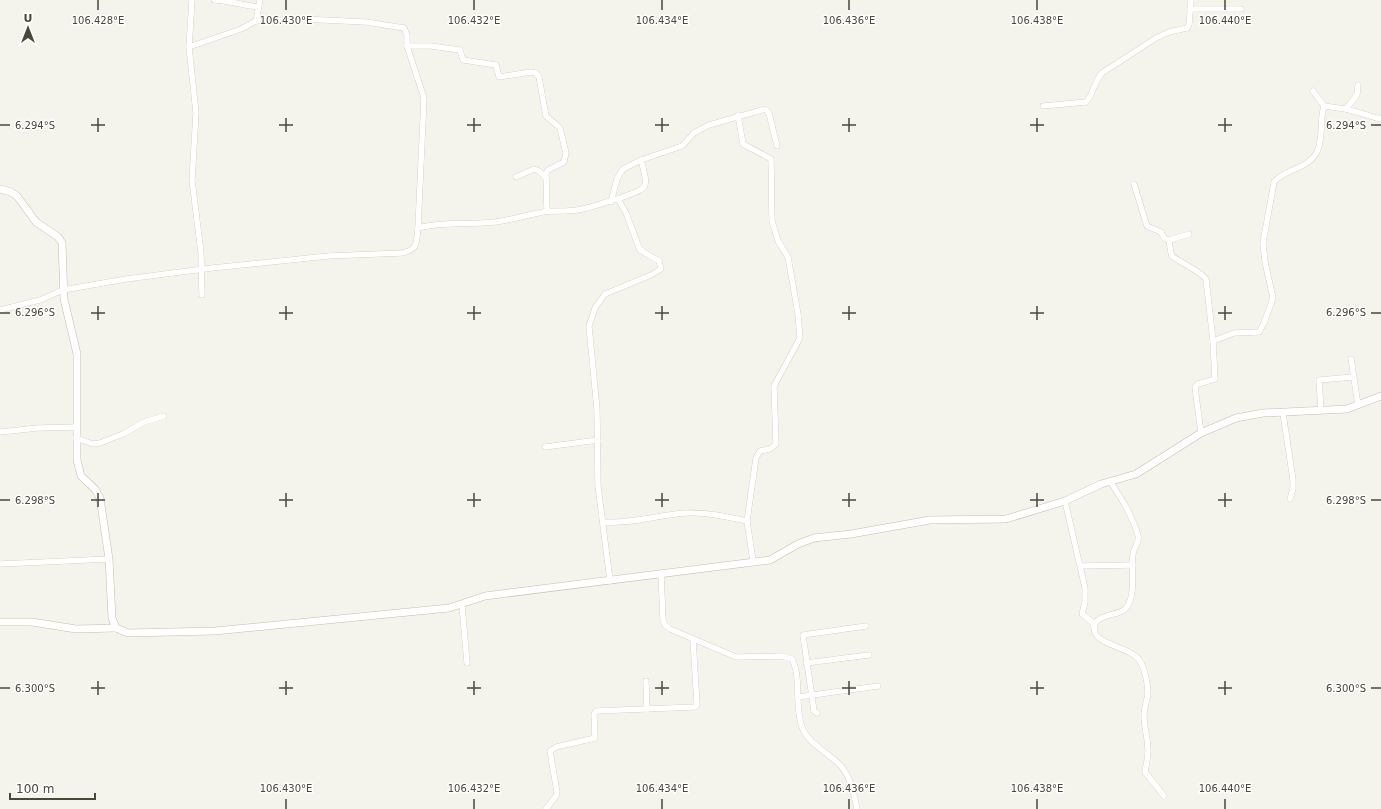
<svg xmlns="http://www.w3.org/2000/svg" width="1381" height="809" font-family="'DejaVu Sans',sans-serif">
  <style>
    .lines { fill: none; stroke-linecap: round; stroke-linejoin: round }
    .minor-casing { stroke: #c1beaf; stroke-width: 6 }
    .tertiary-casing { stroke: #c1beaf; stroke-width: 8 }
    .minor { stroke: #fff; stroke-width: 5.5 }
    .tertiary { stroke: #fff; stroke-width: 7 }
    .ticks { fill: none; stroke: #4a463a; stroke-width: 1.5 }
    .ticks-label { font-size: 10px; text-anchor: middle; fill: #4a463a; stroke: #fff; stroke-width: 3; stroke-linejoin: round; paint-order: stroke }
  </style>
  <rect width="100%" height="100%" fill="#f5f4ec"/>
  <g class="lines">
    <!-- minor casing -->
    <g class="minor-casing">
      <g id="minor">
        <polyline points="192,0 189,47 241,29 256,21 302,19 366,22 404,28 407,35 407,46 431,46 460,50 463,60 496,65 499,77 531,72 536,73 539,77 546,116 560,128 566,153 564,162 548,170 546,173 547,211"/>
        <path d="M214 0C230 1 243 5 258 7"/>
        <polyline points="1190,9 1241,9"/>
        <polyline points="256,21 260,0"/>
        <polyline points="407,46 424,98 418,228"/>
        <polyline points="189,47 196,113 192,180 201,253 202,295"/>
        <polyline points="1313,91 1324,106"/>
        <path d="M1043 106 1086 102C1094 94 1094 81 1102 73L1156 38 1169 32 1187 28 1189 25 1191 0"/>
        <polyline points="1346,109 1357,95 1358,85"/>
        <polyline points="738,115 743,144 771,159 772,221 778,241 788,257 798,314 800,338 774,386 776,444 770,449 760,451 756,458 747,521 753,561"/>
        <polyline points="516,177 534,169 539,171 545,177"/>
        <polyline points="1134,184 1147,226 1161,232 1164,238 1169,240"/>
        <path d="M618 199C647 187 650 192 641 160"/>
        <polyline points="611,202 617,179 623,169 641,160 682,146 694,133 709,125 765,109 769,113 777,146"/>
        <path d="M1189 234 1169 240C1170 245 1170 251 1172 256 1174 259 1199 270 1206 279L1213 341"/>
        <path d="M0 310 40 300 63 290 126 279 212 268 328 256 402 253C419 249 416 243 418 228 443 221 469 225 495 222 511 220 527 215 543 212 554 210 565 212 577 210 591 208 604 202 618 199L626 213 640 250 659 261 661 269 651 275 605 294 595 308 589 326 597 410 598 486 610 581"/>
        <polyline points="1351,359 1358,405"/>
        <polyline points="1321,410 1319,380 1353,377"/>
        <polyline points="1283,413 1293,480 1293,489 1290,499"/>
        <polyline points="0,432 38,428 76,427"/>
        <path d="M1201 433 1195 387 1198 384 1215 379 1213 341 1234 333 1259 332 1264 323 1273 298 1265 262 1263 243 1274 182C1285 169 1308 169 1317 152 1324 137 1319 121 1324 106L1346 109 1381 119"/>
        <polyline points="76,438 93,444 100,443 123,434 144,422 164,416"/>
        <polyline points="545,447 598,440"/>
        <path d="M1110 481C1121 498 1132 515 1138 535 1140 544 1134 546 1133 554 1131 568 1137 600 1124 610 1116 616 1096 614 1094 627 1093 646 1131 646 1140 661 1145 669 1148 685 1148 694 1147 701 1144 707 1144 715 1144 727 1148 739 1148 751 1148 758 1146 765 1145 772L1164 796"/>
        <polyline points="1065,501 1085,588 1085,602 1082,614 1092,622 1094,627"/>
        <path d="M603 522C631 524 658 515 686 513 707 512 727 517 747 521"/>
        <polyline points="0,564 109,559"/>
        <polyline points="1081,566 1133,565"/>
        <path d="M661 574 663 620 665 625 670 629 736 657 782 656 792 659C802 679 794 706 802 727 808 744 829 753 841 766 851 778 854 794 857 809"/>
        <polyline points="462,605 467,663"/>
        <polyline points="806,663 869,655"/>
        <polyline points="646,681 647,709"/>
        <polyline points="798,697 878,686"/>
        <polyline points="817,713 814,711 803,635 866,626"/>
        <polyline points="546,809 556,796 557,792 550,751 556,747 595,738 594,714 596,711 695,707 697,705 693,639"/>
      </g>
    </g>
    <!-- tertiary casing -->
    <g class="tertiary-casing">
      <g id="tertiary">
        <polyline points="0,189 11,192 17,196 36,222 58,237 62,243 64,299 77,354 77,460 81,476 95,489 100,498 109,559 112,618 116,628 128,633 215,631 449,608 485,596 770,560 798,544 814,538 851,534 930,520 1006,519 1065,501 1101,484 1136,474 1201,433 1236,418 1263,413 1347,409 1381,396"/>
        <polyline points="0,622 32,622 76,629 116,628"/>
      </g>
    </g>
    <!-- minor -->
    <use href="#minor" class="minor"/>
    <!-- tertiary -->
    <use href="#tertiary" class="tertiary"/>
  </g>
  <!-- ticks -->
  <path class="ticks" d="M98 0V10M286 0V10M474 0V10M662 0V10M849 0V10M1037 0V10M1225 0V10M98 118V132M286 118V132M474 118V132M662 118V132M849 118V132M1037 118V132M1225 118V132M0 125H10M91 125H105M279 125H293M467 125H481M655 125H669M842 125H856M1030 125H1044M1218 125H1232M1371 125H1381M98 306V320M286 306V320M474 306V320M662 306V320M849 306V320M1037 306V320M1225 306V320M0 313H10M91 313H105M279 313H293M467 313H481M655 313H669M842 313H856M1030 313H1044M1218 313H1232M1371 313H1381M98 493V507M286 493V507M474 493V507M662 493V507M849 493V507M1037 493V507M1225 493V507M0 500H10M91 500H105M279 500H293M467 500H481M655 500H669M842 500H856M1030 500H1044M1218 500H1232M1371 500H1381M98 681V695M286 681V695M474 681V695M662 681V695M849 681V695M1037 681V695M1225 681V695M0 688H10M91 688H105M279 688H293M467 688H481M655 688H669M842 688H856M1030 688H1044M1218 688H1232M1371 688H1381M286 799V809M474 799V809M662 799V809M849 799V809M1037 799V809M1225 799V809"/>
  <g class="ticks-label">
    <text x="98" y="24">106.428°E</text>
    <text x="286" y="24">106.430°E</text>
    <text x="474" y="24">106.432°E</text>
    <text x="662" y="24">106.434°E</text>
    <text x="849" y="24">106.436°E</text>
    <text x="1037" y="24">106.438°E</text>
    <text x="1225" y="24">106.440°E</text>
    <text x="35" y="129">6.294°S</text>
    <text x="1346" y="129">6.294°S</text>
    <text x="35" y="316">6.296°S</text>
    <text x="1346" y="316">6.296°S</text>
    <text x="35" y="504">6.298°S</text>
    <text x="1346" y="504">6.298°S</text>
    <text x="35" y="692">6.300°S</text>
    <text x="1346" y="692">6.300°S</text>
    <text x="286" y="792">106.430°E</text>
    <text x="474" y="792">106.432°E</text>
    <text x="662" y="792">106.434°E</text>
    <text x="849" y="792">106.436°E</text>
    <text x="1037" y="792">106.438°E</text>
    <text x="1225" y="792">106.440°E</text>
  </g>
  <!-- north arrow -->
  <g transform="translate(28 28)" stroke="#ffffff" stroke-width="3" paint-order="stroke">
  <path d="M0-3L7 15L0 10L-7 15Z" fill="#4a463a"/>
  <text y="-6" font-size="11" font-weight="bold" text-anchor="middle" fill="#4a463a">U</text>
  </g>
  <!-- scale -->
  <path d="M10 793v6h85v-6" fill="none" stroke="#4a463a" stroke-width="2"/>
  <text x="16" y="793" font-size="12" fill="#4a463a" stroke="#ffffff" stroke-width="3" paint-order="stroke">100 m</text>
</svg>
